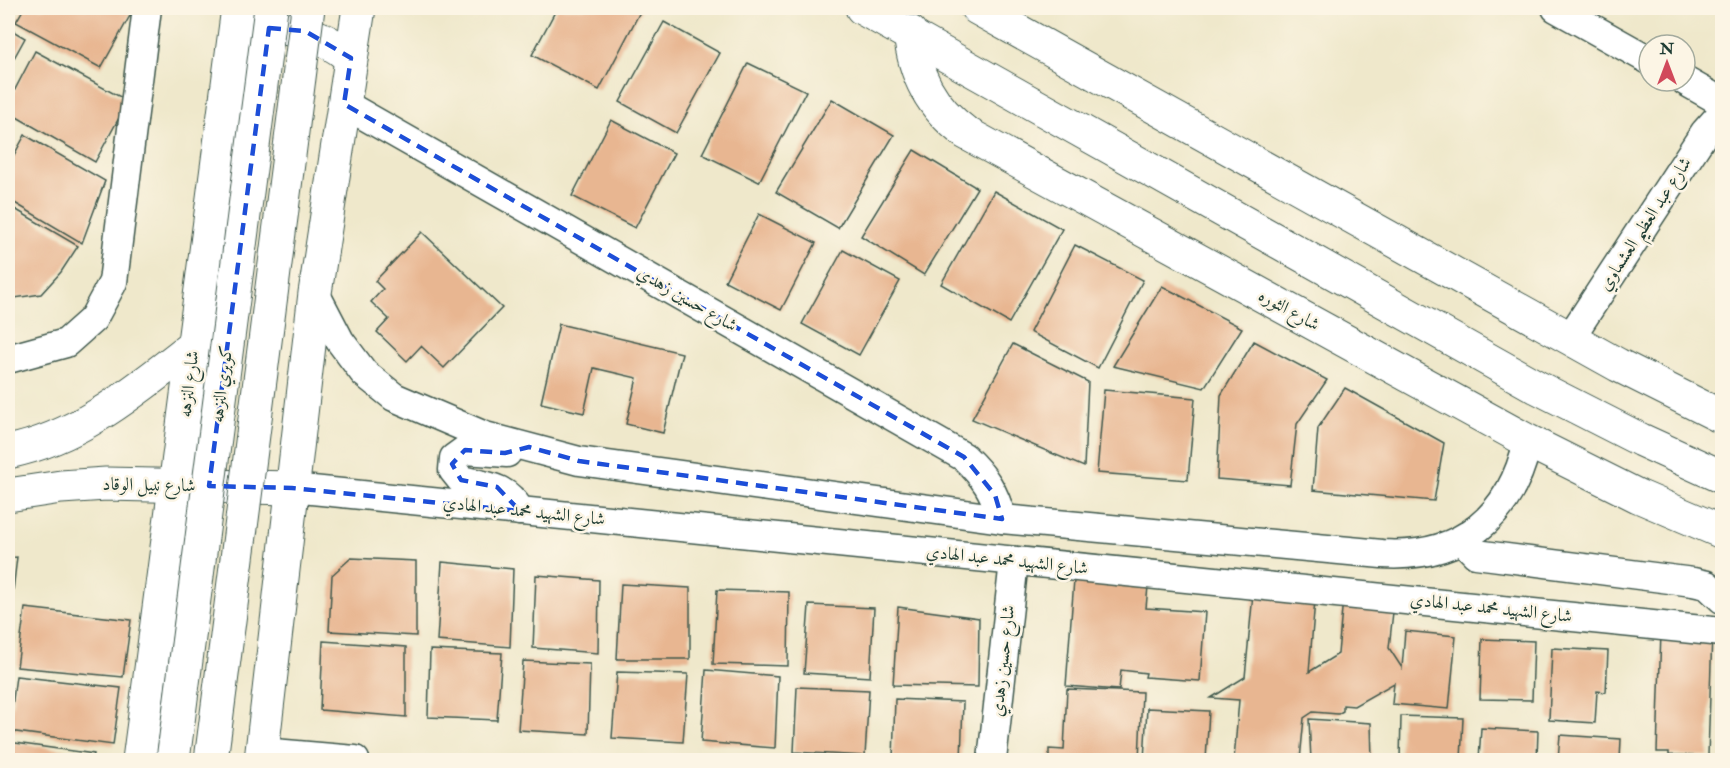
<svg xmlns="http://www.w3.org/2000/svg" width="1730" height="768" font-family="'IM FELL Double Pica',Amiri,serif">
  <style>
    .building { fill: #e8b691 }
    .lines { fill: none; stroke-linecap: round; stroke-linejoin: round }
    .minor-casing { stroke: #3e574b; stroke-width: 31 }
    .tertiary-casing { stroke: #3e574b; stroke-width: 35 }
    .primary-casing { stroke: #3e574b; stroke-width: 35 }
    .trunk-casing { stroke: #3e574b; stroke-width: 35 }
    .minor { stroke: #fff; stroke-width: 28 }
    .tertiary { stroke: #fff; stroke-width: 33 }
    .primary { stroke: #fff; stroke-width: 33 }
    .trunk { stroke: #fff; stroke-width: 33 }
    .primary-bridge-casing { stroke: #3e574b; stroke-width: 35; stroke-linecap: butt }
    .primary-bridge { stroke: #fff; stroke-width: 33 }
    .marked { fill: none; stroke: #1d4ed8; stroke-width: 4.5; stroke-dasharray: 12 8; stroke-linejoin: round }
    .labels { text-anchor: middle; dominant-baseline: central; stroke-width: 5; stroke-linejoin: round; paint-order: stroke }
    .street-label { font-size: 18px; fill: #1f3d34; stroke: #fcf5e5 }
  </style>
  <rect width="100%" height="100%" fill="#fcf5e5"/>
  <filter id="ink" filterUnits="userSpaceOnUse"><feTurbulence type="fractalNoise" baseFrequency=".0167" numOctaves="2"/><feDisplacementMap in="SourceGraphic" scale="12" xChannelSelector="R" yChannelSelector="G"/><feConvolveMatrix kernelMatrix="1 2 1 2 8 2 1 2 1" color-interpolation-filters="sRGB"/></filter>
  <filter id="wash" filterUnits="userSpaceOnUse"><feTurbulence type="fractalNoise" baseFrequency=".008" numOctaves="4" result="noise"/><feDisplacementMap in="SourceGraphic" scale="24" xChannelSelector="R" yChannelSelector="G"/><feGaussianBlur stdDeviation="1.35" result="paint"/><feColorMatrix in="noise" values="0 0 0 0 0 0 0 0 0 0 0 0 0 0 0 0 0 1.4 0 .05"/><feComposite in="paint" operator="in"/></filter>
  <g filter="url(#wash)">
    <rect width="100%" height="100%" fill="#efe8cb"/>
    <g id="blocks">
      <!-- building -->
      <g class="building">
        <polygon points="24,8 125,8 132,12 101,68 16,22"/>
        <polygon points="557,8 642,8 599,90 532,55"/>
        <polygon points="664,22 720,53 676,133 620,102"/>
        <polygon points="8,28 25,38 8,69"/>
        <polygon points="35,51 128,101 95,162 8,112 8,103"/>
        <polygon points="748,63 806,91 759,182 702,154"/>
        <polygon points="832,99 894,135 838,228 776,192"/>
        <polygon points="611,120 674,153 635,228 572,196"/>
        <polygon points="25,135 105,181 82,243 8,199 8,166"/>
        <polygon points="914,150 977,188 924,275 861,236"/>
        <polygon points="994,191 1062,229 1009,323 941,284"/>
        <polygon points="8,205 78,246 61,272 41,294 8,299"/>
        <polygon points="759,214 816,243 781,310 725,281"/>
        <polygon points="422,232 502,308 444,368 421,346 407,361 377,332 389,319 371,302 383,289 375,281"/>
        <polygon points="1075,245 1143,280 1098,368 1030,332"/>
        <polygon points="843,250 900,281 859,355 802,324"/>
        <polygon points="1162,286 1242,328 1204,388 1113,366"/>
        <polygon points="559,324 682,353 663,433 626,424 637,378 594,368 584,413 541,403"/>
        <polygon points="1254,341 1327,380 1297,424 1290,485 1217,479 1221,395"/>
        <polygon points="1013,344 1088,382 1084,467 972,419"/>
        <polygon points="1345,388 1444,443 1434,501 1313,490 1318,428"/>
        <polygon points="1104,390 1195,398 1188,480 1097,473"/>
        <polygon points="17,557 9,625 8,625 8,558"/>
        <polygon points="351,558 416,561 416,636 329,631 332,575"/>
        <polygon points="442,562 513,569 510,647 437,641"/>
        <polygon points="536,575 599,580 598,653 533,648"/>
        <polygon points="1074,580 1148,586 1146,608 1205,612 1200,681 1145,677 1146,673 1121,670 1119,690 1066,686"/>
        <polygon points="621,584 690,588 690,659 617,659"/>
        <polygon points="717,590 789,592 788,666 713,664"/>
        <polygon points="1253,594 1315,600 1309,672 1338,654 1343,598 1394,603 1389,648 1402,668 1405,631 1456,636 1449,709 1392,704 1394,683 1354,706 1343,705 1343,711 1338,714 1313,712 1304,718 1300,760 1234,760 1239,700 1211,698 1245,677"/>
        <polygon points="809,605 874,608 870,677 804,673"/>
        <polygon points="898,607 979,618 978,687 893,685"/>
        <polygon points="25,608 131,620 123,677 17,667"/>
        <polygon points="1661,632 1712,633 1708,756 1669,755 1669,752 1657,752"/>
        <polygon points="1482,639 1534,641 1532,700 1480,699"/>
        <polygon points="323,641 406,647 406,717 320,710"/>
        <polygon points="1552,648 1608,651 1606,692 1597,691 1595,723 1549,720"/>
        <polygon points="430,650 502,653 497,720 428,717"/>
        <polygon points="523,661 590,664 588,734 518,730"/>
        <polygon points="706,670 778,676 775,748 701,742"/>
        <polygon points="617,672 688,674 683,742 612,738"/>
        <polygon points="16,676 121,688 113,745 9,731"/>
        <polygon points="797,687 869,690 865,756 794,752"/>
        <polygon points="1067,689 1142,692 1139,760 1049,760 1049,749 1064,750"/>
        <polygon points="895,699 963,702 961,760 893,759"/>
        <polygon points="1147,708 1209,711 1206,760 1144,760"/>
        <polygon points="1401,716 1463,718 1461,760 1400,760"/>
        <polygon points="1309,719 1371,723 1372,760 1311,760"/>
        <polygon points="1481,728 1538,731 1537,760 1479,760"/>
        <polygon points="1560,735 1621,739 1620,760 1558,760"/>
        <polygon points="8,742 94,754 93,760 8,760"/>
      </g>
    </g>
  </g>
  <g filter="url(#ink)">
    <use href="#blocks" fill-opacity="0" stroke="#3e574b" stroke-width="1.5"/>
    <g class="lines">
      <!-- minor casing -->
      <g class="minor-casing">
        <g id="minor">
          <polyline points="1556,8 1649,60"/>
          <polyline points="1685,81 1722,102"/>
          <path d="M344 104 964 457C985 477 994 491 1002 519"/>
          <path d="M315 293 340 341 364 373 394 397 485 436 579 461 1002 519 1382 554C1461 559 1511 517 1528 441"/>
          <polyline points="1570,338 1705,132 1722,113"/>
          <polyline points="8,359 66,343 93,319 113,282 147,8"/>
          <path d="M507 453 465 450 454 458 453 470 461 480C487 486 506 486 520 511"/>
          <polyline points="292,488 1722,632"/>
          <polyline points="1470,535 1470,548 1476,554 1693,582 1707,585 1722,599"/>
          <polyline points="262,752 355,760"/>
          <polyline points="992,760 1014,561"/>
        </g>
      </g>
      <!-- tertiary casing -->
      <g class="tertiary-casing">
        <g id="tertiary">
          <polyline points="977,8 1618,365 1722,417"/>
          <path d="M910 32C914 75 931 107 966 133L1528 441 1638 496 1722 532"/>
          <path d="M8 452C81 437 136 390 194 345"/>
          <polyline points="8,495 61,487 106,484 292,488"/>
        </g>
      </g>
      <!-- primary casing -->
      <g class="primary-casing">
        <g id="primary">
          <path d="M241 33C281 20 320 32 351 58"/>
          <polyline points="139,760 238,8"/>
          <polyline points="261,760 315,293 359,8"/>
        </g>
      </g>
      <!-- trunk casing -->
      <g class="trunk-casing">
        <polyline id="trunk" points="862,8 1537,387 1641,440 1722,477"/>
      </g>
      <!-- minor -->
      <use href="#minor" class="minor"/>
      <!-- tertiary -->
      <use href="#tertiary" class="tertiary"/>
      <!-- primary -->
      <use href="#primary" class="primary"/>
      <!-- trunk -->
      <use href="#trunk" class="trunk"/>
      <!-- primary-bridge casing -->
      <g class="primary-bridge-casing">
        <g id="primary-bridge">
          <polyline points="173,760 271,8"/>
          <polyline points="211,760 308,8"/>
        </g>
      </g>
      <!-- primary-bridge -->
      <use href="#primary-bridge" class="primary-bridge"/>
    </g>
  </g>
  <!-- marked area -->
  <path class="marked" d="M269 28 305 31 351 58 344 104 964 457 995 495 1002 519 579 461 529 447 505 453 465 450 452 464 461 480 497 487 520 511 292 488 209 486Z"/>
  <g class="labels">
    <!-- street labels -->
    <g class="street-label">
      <text transform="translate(1645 224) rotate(-57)">شارع عبد العظيم العشماوي</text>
      <text transform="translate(687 299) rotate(30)">شارع حسين زهدي</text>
      <text transform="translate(1289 310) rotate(29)">شارع الثوره</text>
      <text transform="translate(189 384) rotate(-83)">شارع النزهه</text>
      <text transform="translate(222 384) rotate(-83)">كوبري النزهه</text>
      <text transform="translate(149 485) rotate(1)">شارع نبيل الوقاد</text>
      <text transform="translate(524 511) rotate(6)">شارع الشهيد محمد عبد الهادي</text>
      <text transform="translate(1007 560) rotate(6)">شارع الشهيد محمد عبد الهادي</text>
      <text transform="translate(1491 608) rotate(6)">شارع الشهيد محمد عبد الهادي</text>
      <text transform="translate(1003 661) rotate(-84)">شارع حسين زهدي</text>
    </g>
  </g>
  <!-- margin -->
  <rect width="1730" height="768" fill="none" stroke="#fcf5e5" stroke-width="30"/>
  <!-- north arrow -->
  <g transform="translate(1667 63)"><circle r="28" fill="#fcf5e5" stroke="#a4ab9e" stroke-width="1.5"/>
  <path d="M0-4.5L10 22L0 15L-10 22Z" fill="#d1495b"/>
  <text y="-9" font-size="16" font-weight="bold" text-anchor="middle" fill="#1f3d34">N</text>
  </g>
</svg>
